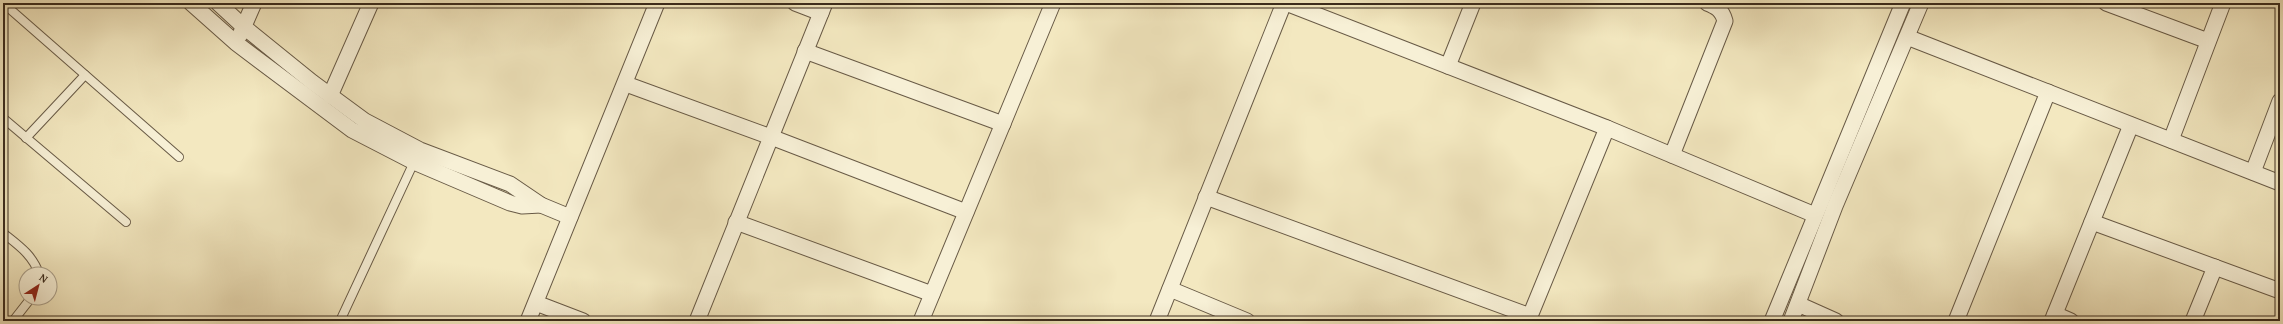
<svg xmlns="http://www.w3.org/2000/svg" width="2283" height="324" font-family="'Gentium Book Plus',serif">
  <style>
    .lines { fill: none; stroke-linecap: round; stroke-linejoin: round }
    .service-casing { stroke: #685a46; stroke-width: 10 }
    .minor-casing { stroke: #685a46; stroke-width: 17 }
    .service { stroke: #f7f0d6; stroke-width: 8 }
    .minor { stroke: #f7f0d6; stroke-width: 15 }
  </style>
  <rect width="100%" height="100%" fill="#f3e8c0"/>
  <filter id="stains"><feTurbulence type="fractalNoise" baseFrequency=".005" numOctaves="4"/><feColorMatrix values="0 0 0 0 .2 0 0 0 0 .09 0 0 0 0 .02 0 0 0 .5 -.17"/></filter>
  <radialGradient id="worn" r=".72"><stop offset=".6" stop-color="#630" stop-opacity="0"/><stop offset="1" stop-color="#630" stop-opacity=".3"/></radialGradient>
  <g class="lines">
    <!-- service casing -->
    <g class="service-casing">
      <g id="service">
        <polyline points="3,3 179,157"/>
        <polyline points="3,118 126,222"/>
        <polyline points="26,138 85,75"/>
        <path d="M3 233C18 245 33 255 39 274"/>
        <polyline points="13,321 31,298"/>
        <polyline points="340,321 414,162"/>
      </g>
    </g>
    <!-- minor casing -->
    <g class="minor-casing">
      <g id="minor">
        <polyline points="191,3 236,43 352,130 414,162 510,203 522,206 541,205"/>
        <polyline points="218,3 244,27 312,82 365,121 420,150 510,184 541,205 570,217"/>
        <polyline points="795,3 821,13"/>
        <polyline points="1286,3 1607,128 1815,215"/>
        <polyline points="2106,3 2208,41"/>
        <polyline points="240,35 254,3"/>
        <polyline points="1907,37 2280,183"/>
        <polyline points="805,51 1003,124"/>
        <polyline points="1448,66 1473,3"/>
        <polyline points="626,84 771,137 966,212"/>
        <polyline points="330,96 371,3"/>
        <polyline points="2171,140 2223,3"/>
        <path d="M1672 155 1725 21C1722 10 1717 7 1707 3"/>
        <polyline points="2253,172 2280,101"/>
        <polyline points="1206,197 1530,316"/>
        <polyline points="736,222 932,294"/>
        <polyline points="2092,222 2280,291"/>
        <polyline points="1170,289 1247,321"/>
        <polyline points="536,303 583,321"/>
        <polyline points="1798,304 1836,321"/>
        <polyline points="2055,314 2071,321"/>
        <polyline points="528,321 657,3"/>
        <polyline points="697,321 825,3"/>
        <polyline points="921,321 1053,3"/>
        <polyline points="1157,321 1284,3"/>
        <polyline points="1528,321 1607,128"/>
        <polyline points="1772,321 1903,3"/>
        <polyline points="1791,321 1835,206 1921,3"/>
        <polyline points="1956,321 2048,92"/>
        <polyline points="2052,321 2131,125"/>
        <polyline points="2193,321 2215,267"/>
      </g>
    </g>
    <!-- service -->
    <use href="#service" class="service"/>
    <!-- minor -->
    <use href="#minor" class="minor"/>
  </g>
  <!-- margin -->
  <rect width="2283" height="324" fill="none" stroke="#f3e8c0" stroke-width="16"/>
  <rect x="4" y="4" width="2275" height="316" fill="none" stroke="#3a2b1d" stroke-width="2"/>
  <rect x="8" y="8" width="2267" height="308" fill="none" stroke="#3a2b1d"/>
  <!-- north arrow -->
  <g transform="translate(38 286) rotate(36)"><circle r="19" fill="#f7f0d6" stroke="#aba18c"/>
  <path d="M0-3L7 15L0 10L-7 15Z" fill="#8f2418"/>
  <text y="-6" font-size="11" font-weight="bold" text-anchor="middle" fill="#3a2b1d">N</text>
  </g>
  <rect width="100%" height="100%" filter="url(#stains)"/>
  <rect width="100%" height="100%" fill="url(#worn)"/>
</svg>
